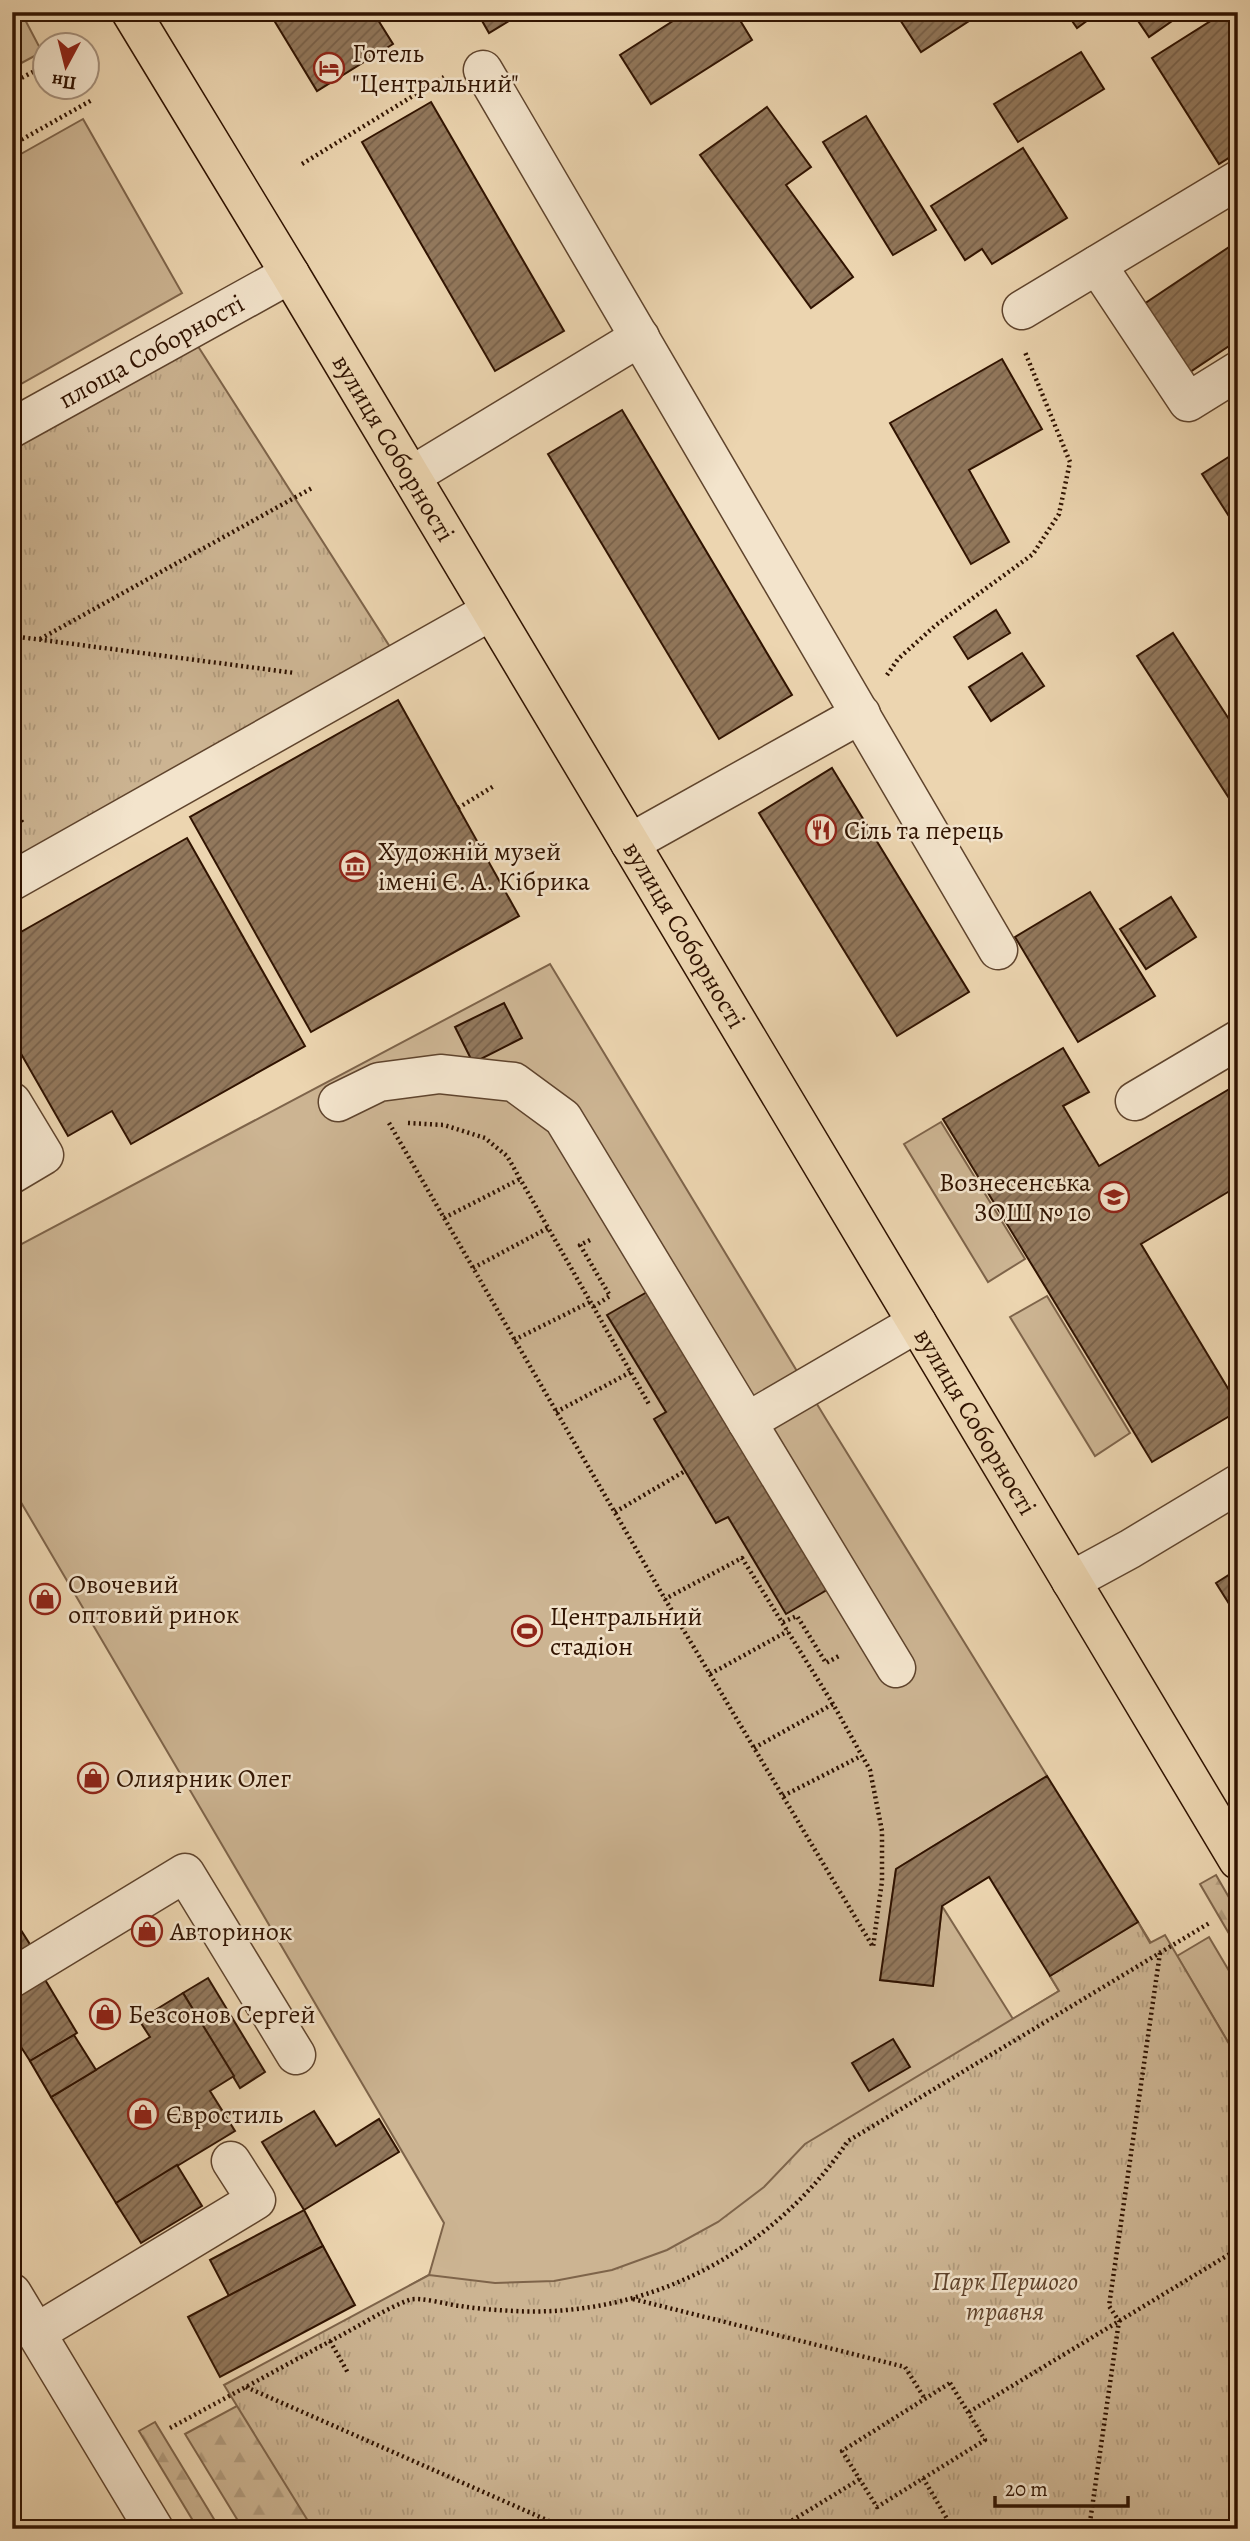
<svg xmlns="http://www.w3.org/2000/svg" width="1250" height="2541" font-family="Alegreya,serif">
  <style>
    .grass { fill: #ccb492; stroke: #7e644a; stroke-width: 2 }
    .forest { fill: url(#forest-firs); stroke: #7e644a; stroke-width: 2 }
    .park { fill: url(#park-tufts); stroke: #7e644a; stroke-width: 2 }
    .building { fill: url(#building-hatch); stroke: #301301; stroke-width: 2 }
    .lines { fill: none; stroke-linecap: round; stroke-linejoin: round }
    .minor-casing { stroke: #5f442d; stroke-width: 41 }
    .major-casing { stroke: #301301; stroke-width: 41 }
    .path { stroke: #301301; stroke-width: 4.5; stroke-dasharray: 2 3.5; stroke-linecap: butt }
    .minor { stroke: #f3e4cc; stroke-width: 38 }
    .major { stroke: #ecd5b0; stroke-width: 38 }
    .labels { text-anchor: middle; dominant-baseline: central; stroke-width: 5; stroke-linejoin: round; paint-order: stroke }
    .poi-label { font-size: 26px; fill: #301301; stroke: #f3e4cc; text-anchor: start }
    .street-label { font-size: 26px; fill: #301301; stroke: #f3e4cc }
    .park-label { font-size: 26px; font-style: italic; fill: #5f432c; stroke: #f3e4cc }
  </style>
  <defs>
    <pattern id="forest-firs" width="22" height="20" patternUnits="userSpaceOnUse" patternTransform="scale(1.75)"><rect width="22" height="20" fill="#ccb492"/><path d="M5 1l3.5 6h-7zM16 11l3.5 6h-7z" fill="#b09a7c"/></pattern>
    <pattern id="park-tufts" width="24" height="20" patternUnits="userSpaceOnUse" patternTransform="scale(1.75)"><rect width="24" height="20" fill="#ccb492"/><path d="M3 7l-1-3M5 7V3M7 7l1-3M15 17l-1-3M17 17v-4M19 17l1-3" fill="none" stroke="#b09a7c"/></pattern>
    <pattern id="building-hatch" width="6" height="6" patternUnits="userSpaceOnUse" patternTransform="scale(1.75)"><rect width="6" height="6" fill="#92785c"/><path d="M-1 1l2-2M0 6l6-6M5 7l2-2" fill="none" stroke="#78614a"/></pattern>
  </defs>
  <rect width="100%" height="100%" fill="#ecd5b0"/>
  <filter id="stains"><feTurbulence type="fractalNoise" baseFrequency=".00286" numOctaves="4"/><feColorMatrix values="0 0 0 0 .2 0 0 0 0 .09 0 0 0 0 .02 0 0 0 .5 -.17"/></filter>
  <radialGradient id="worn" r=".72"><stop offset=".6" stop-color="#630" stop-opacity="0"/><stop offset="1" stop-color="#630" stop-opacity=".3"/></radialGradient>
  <!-- grass -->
  <g class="grass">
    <polygon points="12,12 21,12 42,52 12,68"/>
    <polygon points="83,119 182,293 12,389 12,159"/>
    <polygon points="550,964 826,1419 1047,1776 896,1869 881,1980 933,1986 942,1906 1013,2019 1059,1991 1050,1976 1138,1922 1151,1943 630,2286 409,2286 429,2275 444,2223 12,1487 12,1249"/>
    <polygon points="941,1122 1025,1259 988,1282 904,1144"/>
    <polygon points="1047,1296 1130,1433 1095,1456 1010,1317"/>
    <polygon points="1209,1937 1238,1986 1238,2059 1177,1956"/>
  </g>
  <!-- forest -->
  <g class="forest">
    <polygon points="1216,1875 1238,1913 1238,1949 1200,1884"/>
    <polygon points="246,2401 536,2529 243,2529 185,2434"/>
    <polygon points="155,2422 220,2529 198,2529 139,2431"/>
  </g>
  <!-- park -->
  <g class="park">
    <polygon points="194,340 390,647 12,860 12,440"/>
    <polygon points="1138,1922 1150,1943 1165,1935 1238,2059 1238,2529 313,2529 224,2385 429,2275 495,2283 554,2281 612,2270 667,2250 718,2222 764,2187 805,2144 1059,1991 1050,1976"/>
  </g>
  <!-- building -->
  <g class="building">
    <polygon points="269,12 373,12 393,44 317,91"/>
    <polygon points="477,12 524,12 489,33"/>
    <polygon points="687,12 735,12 752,40 651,104 620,55"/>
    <polygon points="895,12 983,12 921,52"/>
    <polygon points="1066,12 1099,12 1077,28"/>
    <polygon points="1132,12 1185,12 1149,37"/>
    <polygon points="1225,12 1238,33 1238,152 1219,164 1152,58"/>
    <polygon points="1081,52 1104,89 1018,142 994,104"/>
    <polygon points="431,102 564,331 495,371 362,142"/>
    <polygon points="767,107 811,167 786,185 853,277 811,308 700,155"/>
    <polygon points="866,116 936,230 893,255 823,142"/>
    <polygon points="1023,148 1067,218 992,264 982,249 965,260 931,206"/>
    <polygon points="1238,241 1238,340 1181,378 1135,310"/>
    <polygon points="1002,359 1042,429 969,470 1009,542 971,564 890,423"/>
    <polygon points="622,410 792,695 719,739 548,454"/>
    <polygon points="1238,451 1238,518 1232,521 1202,474"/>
    <polygon points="996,610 1010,633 968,659 954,637"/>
    <polygon points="1173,633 1238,733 1238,812 1137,656"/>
    <polygon points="1022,653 1044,686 991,721 969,687"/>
    <polygon points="398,700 519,916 311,1032 190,817"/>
    <polygon points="832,768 969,992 897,1036 759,813"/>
    <polygon points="187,838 305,1046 131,1144 112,1111 68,1136 12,1038 12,937"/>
    <polygon points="1090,892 1155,996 1078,1042 1015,937"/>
    <polygon points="1171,897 1196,937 1146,969 1120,929"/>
    <polygon points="504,1003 522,1038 473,1063 455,1027"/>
    <polygon points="1063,1048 1089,1092 1063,1106 1099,1166 1238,1084 1238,1186 1141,1244 1238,1405 1238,1411 1152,1462 943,1119"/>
    <polygon points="654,1288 832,1587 786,1614 728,1517 716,1523 672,1449 654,1419 666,1412 607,1315"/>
    <polygon points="1238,1569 1238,1618 1216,1583"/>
    <polygon points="1047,1776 1138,1922 1050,1976 989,1877 942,1906 933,1986 880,1980 896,1869"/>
    <polygon points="12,1916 31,1946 12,1958"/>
    <polygon points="44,1978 77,2033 30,2061 12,2033 12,1998"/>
    <polygon points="208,1978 265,2072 240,2088 183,1993"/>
    <polygon points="183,1993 234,2076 210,2091 235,2131 116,2203 51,2097 150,2037 139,2020"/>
    <polygon points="74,2035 96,2070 51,2097 30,2061"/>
    <polygon points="893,2039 910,2067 869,2091 852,2063"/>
    <polygon points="314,2111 336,2146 379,2119 399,2152 304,2210 262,2142"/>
    <polygon points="177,2165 202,2206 141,2243 116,2203"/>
    <polygon points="304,2210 323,2246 229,2296 210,2260"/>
    <polygon points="323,2246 355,2305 220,2377 188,2317"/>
  </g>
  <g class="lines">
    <!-- minor casing -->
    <g class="minor-casing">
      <g id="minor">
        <polyline points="483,70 998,950"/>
        <polyline points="1097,265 1188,402 1238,371"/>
        <polyline points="1022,310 1238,180"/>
        <path id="s1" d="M12 428 290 274"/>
        <polyline points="411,476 640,337"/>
        <polyline points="630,843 861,714"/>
        <polyline points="12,881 491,611"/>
        <polyline points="1135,1101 1238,1040"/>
        <polyline points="12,1102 44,1155 12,1174"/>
        <polyline points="338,1102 379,1082 440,1074 514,1082 563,1118 896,1668"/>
        <polyline points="747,1422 917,1323"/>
        <polyline points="1071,1581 1130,1549 1238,1484"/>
        <polyline points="12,1978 185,1873 296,2055"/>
        <polyline points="12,2293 154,2529"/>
        <polyline points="36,2333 256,2200 231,2161"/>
      </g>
    </g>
    <!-- major casing -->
    <g class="major-casing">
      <g id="major">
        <path id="s2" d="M131 12 290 274 1238 1860"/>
      </g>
    </g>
    <!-- path -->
    <g class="path">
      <polyline points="12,83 46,65"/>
      <polyline points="12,145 92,100"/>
      <polyline points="302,164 444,77"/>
      <polyline points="12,636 295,673"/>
      <polyline points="40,639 312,488"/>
      <polyline points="887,675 898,659 936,625 1033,554 1059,514 1070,462 1025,352"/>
      <polyline points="12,807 24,825"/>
      <polyline points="458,808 494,786"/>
      <polyline points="389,1123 665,1599 873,1947 882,1881 882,1831 870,1770 833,1704 742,1558 665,1599"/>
      <polyline points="408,1123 444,1125 485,1138 507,1156 650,1406"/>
      <polyline points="444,1218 520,1179"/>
      <polyline points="590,1240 580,1245 610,1296 593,1307"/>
      <polyline points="473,1268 548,1228"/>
      <polyline points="514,1340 590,1302"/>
      <polyline points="556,1412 631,1372"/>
      <polyline points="615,1512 685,1471"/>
      <polyline points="783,1622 797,1616 826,1663 839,1656"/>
      <polyline points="710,1674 788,1631"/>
      <polyline points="754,1748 833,1704"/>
      <polyline points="783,1796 861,1756"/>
      <polyline points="633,2299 905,2367 925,2399"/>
      <polyline points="330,2341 348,2373"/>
      <polygon points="950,2383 985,2440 877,2507 842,2451"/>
      <polyline points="246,2387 567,2529"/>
      <polyline points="969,2412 1238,2249"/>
      <path d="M170 2428C226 2398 282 2367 338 2337 361 2325 385 2309 409 2300 419 2296 448 2305 461 2306 478 2309 496 2310 514 2311 649 2318 773 2252 848 2141L1211 1922"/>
      <polyline points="923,2478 953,2529"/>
      <polyline points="778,2529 860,2479"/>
      <polyline points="1089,2529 1119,2321 1109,2306 1160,1953"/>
    </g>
    <!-- minor -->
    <use href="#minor" class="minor"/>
    <!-- major -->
    <use href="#major" class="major"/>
  </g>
  <!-- icons -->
  <defs>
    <g id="hotel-ring" transform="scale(1.575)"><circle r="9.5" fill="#f3e4cc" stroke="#8f2418" stroke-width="1.5"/><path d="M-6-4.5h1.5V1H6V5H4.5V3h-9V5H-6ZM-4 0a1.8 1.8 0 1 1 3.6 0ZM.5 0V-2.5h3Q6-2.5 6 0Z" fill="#8f2418"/></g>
    <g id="restaurant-ring" transform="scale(1.575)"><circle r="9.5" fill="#f3e4cc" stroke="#8f2418" stroke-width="1.5"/><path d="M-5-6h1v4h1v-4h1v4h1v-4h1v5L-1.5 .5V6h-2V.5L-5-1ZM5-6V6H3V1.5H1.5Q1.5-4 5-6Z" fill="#8f2418"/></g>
    <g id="museum-ring" transform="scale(1.575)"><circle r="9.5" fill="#f3e4cc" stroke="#8f2418" stroke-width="1.5"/><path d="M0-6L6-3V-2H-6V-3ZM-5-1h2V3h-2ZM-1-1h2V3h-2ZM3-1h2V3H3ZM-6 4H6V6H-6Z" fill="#8f2418"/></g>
    <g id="school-ring" transform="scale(1.575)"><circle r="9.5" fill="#f3e4cc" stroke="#8f2418" stroke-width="1.5"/><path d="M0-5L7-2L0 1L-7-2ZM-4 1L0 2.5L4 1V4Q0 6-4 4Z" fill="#8f2418"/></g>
    <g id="shop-ring" transform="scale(1.575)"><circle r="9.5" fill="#f3e4cc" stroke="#8f2418" stroke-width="1.5"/><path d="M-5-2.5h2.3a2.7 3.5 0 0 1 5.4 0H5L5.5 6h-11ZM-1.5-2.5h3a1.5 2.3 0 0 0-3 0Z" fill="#8f2418"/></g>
    <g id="stadium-ring" transform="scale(1.575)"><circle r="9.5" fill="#f3e4cc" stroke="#8f2418" stroke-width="1.5"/><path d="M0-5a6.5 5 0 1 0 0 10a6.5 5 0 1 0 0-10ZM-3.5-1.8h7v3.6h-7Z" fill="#8f2418"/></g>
  </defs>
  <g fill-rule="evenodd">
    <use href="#hotel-ring" x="329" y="68"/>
    <use href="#restaurant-ring" x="821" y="830"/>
    <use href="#museum-ring" x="355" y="866"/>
    <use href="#school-ring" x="1114" y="1197"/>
    <use href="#shop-ring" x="45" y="1599"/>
    <use href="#stadium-ring" x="527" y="1631"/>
    <use href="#shop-ring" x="93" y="1778"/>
    <use href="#shop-ring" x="147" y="1931"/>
    <use href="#shop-ring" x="105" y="2014"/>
    <use href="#shop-ring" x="143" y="2114"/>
  </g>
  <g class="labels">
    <!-- poi labels -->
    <g class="poi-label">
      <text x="352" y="53">Готель<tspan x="352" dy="30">"Центральний"</tspan></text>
      <text x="844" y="830">Сіль та перець</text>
      <text x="378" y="851">Художній музей<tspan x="378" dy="30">імені Є. А. Кібрика</tspan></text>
      <text x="1091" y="1182" text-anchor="end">Вознесенська<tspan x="1091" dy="30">ЗОШ № 10</tspan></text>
      <text x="68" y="1584">Овочевий<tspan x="68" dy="30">оптовий ринок</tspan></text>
      <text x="550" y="1616">Центральний<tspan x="550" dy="30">стадіон</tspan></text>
      <text x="116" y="1778">Олиярник Олег</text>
      <text x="170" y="1931">Авторинок</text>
      <text x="128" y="2014">Безсонов Сергей</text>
      <text x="166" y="2114">Євростиль</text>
    </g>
    <!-- street labels -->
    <g class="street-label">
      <text stroke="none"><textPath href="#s1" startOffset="159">площа Соборності</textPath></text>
      <text stroke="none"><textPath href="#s2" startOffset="509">вулиця Соборності</textPath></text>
      <text stroke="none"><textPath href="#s2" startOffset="1076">вулиця Соборності</textPath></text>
      <text stroke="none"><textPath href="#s2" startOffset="1643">вулиця Соборності</textPath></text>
    </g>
    <!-- park labels -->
    <g class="park-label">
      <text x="1005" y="2281">Парк Першого<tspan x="1005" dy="30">травня</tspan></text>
    </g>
  </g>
  <!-- margin -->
  <rect width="1250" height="2541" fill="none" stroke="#ecd5b0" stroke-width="42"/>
  <rect x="14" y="14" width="1222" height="2513" fill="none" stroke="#301301" stroke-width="3.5"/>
  <rect x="21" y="21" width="1208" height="2499" fill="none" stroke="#301301" stroke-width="2"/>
  <!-- north arrow -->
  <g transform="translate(66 66) rotate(187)"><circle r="33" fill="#f3e4cc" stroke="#a5907b" stroke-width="2"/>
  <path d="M0-5L12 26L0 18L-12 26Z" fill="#8f2418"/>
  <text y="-10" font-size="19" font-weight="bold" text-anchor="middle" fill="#301301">Пн</text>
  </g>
  <!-- scale -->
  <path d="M995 2496v10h133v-10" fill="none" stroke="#301301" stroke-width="3.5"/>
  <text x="1005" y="2496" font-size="21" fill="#301301" stroke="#f3e4cc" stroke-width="5" paint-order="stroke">20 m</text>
  <rect width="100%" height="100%" filter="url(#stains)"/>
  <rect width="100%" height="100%" fill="url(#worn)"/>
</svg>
